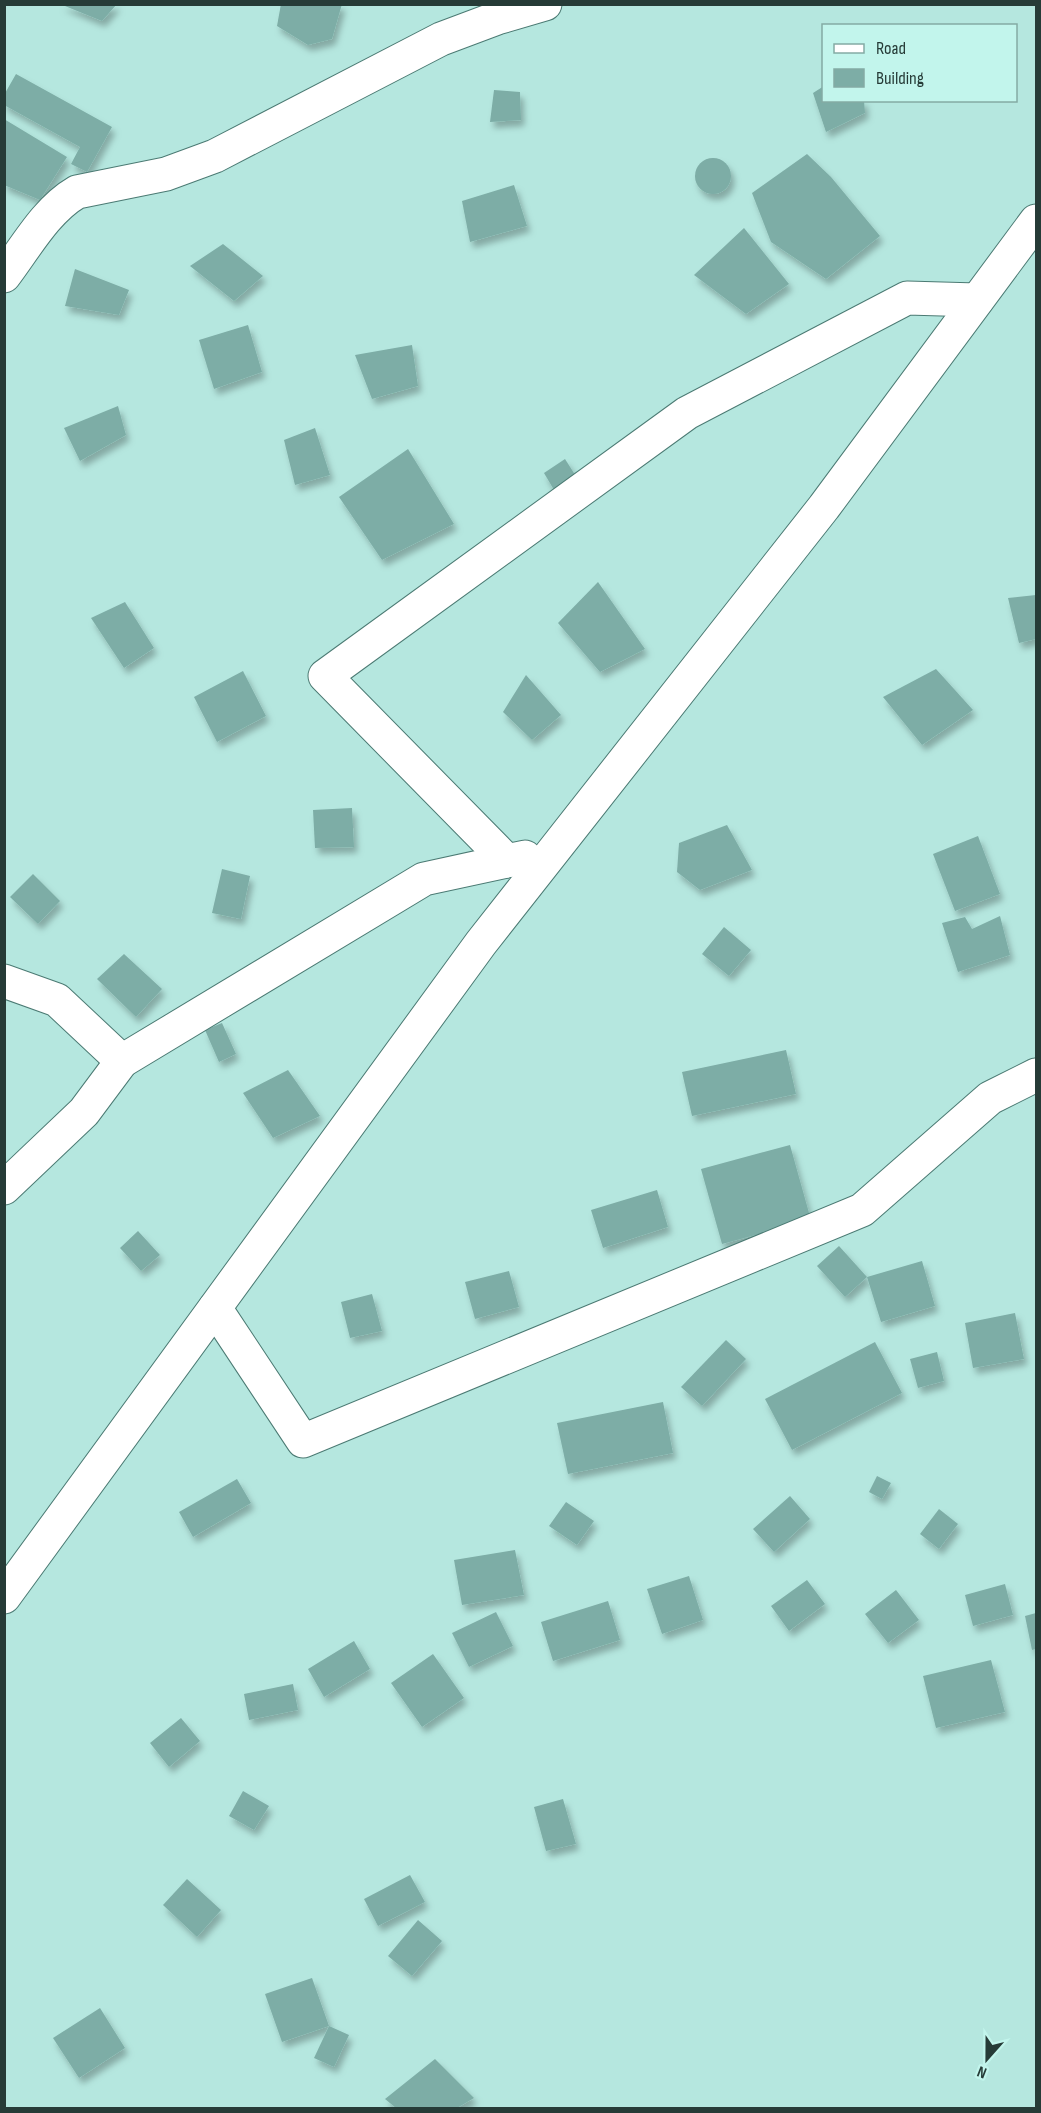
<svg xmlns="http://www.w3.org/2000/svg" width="1041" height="2113" font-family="'Sofia Sans Condensed',sans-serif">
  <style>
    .building { fill: #7dada6; filter: url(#shadow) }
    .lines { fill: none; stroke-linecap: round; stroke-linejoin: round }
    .minor-casing { stroke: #4b7a73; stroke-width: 35 }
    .minor { stroke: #fff; stroke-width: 33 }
  </style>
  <defs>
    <filter id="shadow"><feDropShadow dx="3.5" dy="6" stdDeviation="3" flood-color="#0004"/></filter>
  </defs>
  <rect width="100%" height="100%" fill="#b5e7df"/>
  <!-- building -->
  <g class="building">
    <polygon points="60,4 117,4 102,21"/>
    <polygon points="281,4 342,4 332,39 308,45 277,26"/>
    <polygon points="16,74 112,127 87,172 71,164 80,147 4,105 4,95"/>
    <polygon points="824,86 824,100 864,100 865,113 826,132 813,93"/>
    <polygon points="494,90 520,92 521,120 490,122"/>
    <polygon points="4,119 67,157 40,200 4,185"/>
    <polygon points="807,154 831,177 880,236 826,279 771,242 752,193"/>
    <circle cx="713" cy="176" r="18"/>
    <polygon points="514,185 527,226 470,242 462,201"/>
    <polygon points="744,228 789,284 746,314 694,275"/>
    <polygon points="223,244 263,276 234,301 190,266"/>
    <polygon points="75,269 129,290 119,315 65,306"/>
    <polygon points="248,325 262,372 214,389 199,340"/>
    <polygon points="412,345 418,386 372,399 355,355"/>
    <polygon points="118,406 126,435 80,461 64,428"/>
    <polygon points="315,428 330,475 295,485 284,440"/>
    <polygon points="408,449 454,524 382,560 339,497"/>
    <polygon points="565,459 579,481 557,495 544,473"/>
    <polygon points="598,582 645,649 600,672 558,623"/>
    <polygon points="1036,595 1036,639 1019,643 1008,598"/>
    <polygon points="125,602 154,648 124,668 91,618"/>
    <polygon points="936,669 973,710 922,745 883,697"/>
    <polygon points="243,671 266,716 217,742 194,697"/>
    <polygon points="526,675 561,715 532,740 503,712"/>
    <polygon points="352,808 354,847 315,848 313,810"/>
    <polygon points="727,825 752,870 700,890 677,872 679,843"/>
    <polygon points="978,836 1000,894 955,911 933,854"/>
    <polygon points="222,869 250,876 241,919 212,913"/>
    <polygon points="33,874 60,901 38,924 10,897"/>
    <polygon points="1000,916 1010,955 958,972 942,923 965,917 972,929"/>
    <polygon points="724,927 751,950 729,976 702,954"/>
    <polygon points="124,954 162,989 136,1017 97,979"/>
    <polygon points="222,1023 236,1054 219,1062 205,1030"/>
    <polygon points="786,1050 796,1094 692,1116 682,1072"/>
    <polygon points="288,1070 320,1116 273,1138 243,1093"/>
    <polygon points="790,1145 811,1220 722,1244 701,1169"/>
    <polygon points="657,1190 668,1227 603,1248 591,1210"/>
    <polygon points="138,1231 160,1255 141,1271 120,1248"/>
    <polygon points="839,1246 867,1277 845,1297 817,1266"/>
    <polygon points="922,1261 935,1306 881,1322 867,1277"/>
    <polygon points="509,1271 519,1307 475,1319 465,1282"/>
    <polygon points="372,1294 382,1331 350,1338 341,1302"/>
    <polygon points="1015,1313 1024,1359 973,1368 965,1323"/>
    <polygon points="726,1340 746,1359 702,1406 681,1387"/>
    <polygon points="875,1342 902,1393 792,1450 765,1399"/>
    <polygon points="937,1352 944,1381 918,1388 910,1359"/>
    <polygon points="663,1402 673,1453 568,1474 557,1423"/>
    <polygon points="877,1476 891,1483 882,1499 869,1492"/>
    <polygon points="237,1479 251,1503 193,1537 179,1512"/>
    <polygon points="790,1496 810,1519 774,1552 753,1529"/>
    <polygon points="566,1502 594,1521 577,1545 549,1526"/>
    <polygon points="939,1509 958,1524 939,1549 920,1534"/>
    <polygon points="515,1550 524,1595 462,1605 454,1560"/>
    <polygon points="689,1576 703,1620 662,1634 647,1589"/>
    <polygon points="807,1580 825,1604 789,1631 771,1606"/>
    <polygon points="1005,1584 1013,1615 973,1626 965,1595"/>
    <polygon points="896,1590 919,1620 888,1643 865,1614"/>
    <polygon points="608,1601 620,1640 553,1661 541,1622"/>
    <polygon points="496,1612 513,1646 469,1667 452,1633"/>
    <polygon points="1036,1613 1036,1649 1032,1650 1025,1616"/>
    <polygon points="354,1641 370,1669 324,1697 308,1669"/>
    <polygon points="433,1654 464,1698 422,1727 391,1683"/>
    <polygon points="991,1660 1005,1712 936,1728 923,1676"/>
    <polygon points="293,1684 298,1710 249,1720 244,1694"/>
    <polygon points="181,1718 200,1741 169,1767 150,1743"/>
    <polygon points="243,1791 269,1806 254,1830 229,1816"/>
    <polygon points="563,1799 576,1844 546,1851 534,1807"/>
    <polygon points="410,1875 425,1902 378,1926 364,1899"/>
    <polygon points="187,1879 221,1910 197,1937 163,1905"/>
    <polygon points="418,1920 442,1941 412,1976 388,1956"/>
    <polygon points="312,1978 329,2026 282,2042 265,1994"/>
    <polygon points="100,2008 125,2048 79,2078 53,2038"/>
    <polygon points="329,2026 349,2035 334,2067 314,2058"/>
    <polygon points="435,2059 474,2098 457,2108 396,2108 385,2099"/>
  </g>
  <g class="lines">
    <!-- minor casing -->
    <g class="minor-casing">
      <g id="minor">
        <path d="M4 276C26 247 46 210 77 192L166 174 215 156 441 39 497 18 545 4"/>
        <polyline points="507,861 325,676 687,413 907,298 977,300"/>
        <polyline points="4,981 57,1000 122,1061 424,879 525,857"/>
        <polyline points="4,1188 84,1112 122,1061"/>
        <polyline points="215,1308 303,1441 862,1210 990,1098 1036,1075"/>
        <polyline points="4,1597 481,943 824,507 1036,221"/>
      </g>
    </g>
    <!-- minor -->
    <use href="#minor" class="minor"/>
  </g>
  <!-- border -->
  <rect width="1041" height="2113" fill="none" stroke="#263b37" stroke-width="12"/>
  <!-- legend -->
  <rect x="822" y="24" width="195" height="78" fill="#c2f5ec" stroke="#84aba4" stroke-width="1.5"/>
  <rect x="834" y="44" width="30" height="9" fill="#ffffff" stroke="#84aba4" stroke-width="1.5"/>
  <text x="876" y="54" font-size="18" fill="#263b37">Road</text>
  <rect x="834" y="69" width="30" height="18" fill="#7dada6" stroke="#84aba4" stroke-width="1.5"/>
  <text x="876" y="84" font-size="18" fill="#263b37">Building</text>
  <!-- north arrow -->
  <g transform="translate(987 2059) rotate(201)" stroke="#c2f5ec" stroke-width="4.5" paint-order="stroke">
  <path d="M0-4.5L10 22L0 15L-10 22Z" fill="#263b37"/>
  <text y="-9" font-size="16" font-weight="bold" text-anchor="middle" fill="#263b37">N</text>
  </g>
</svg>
